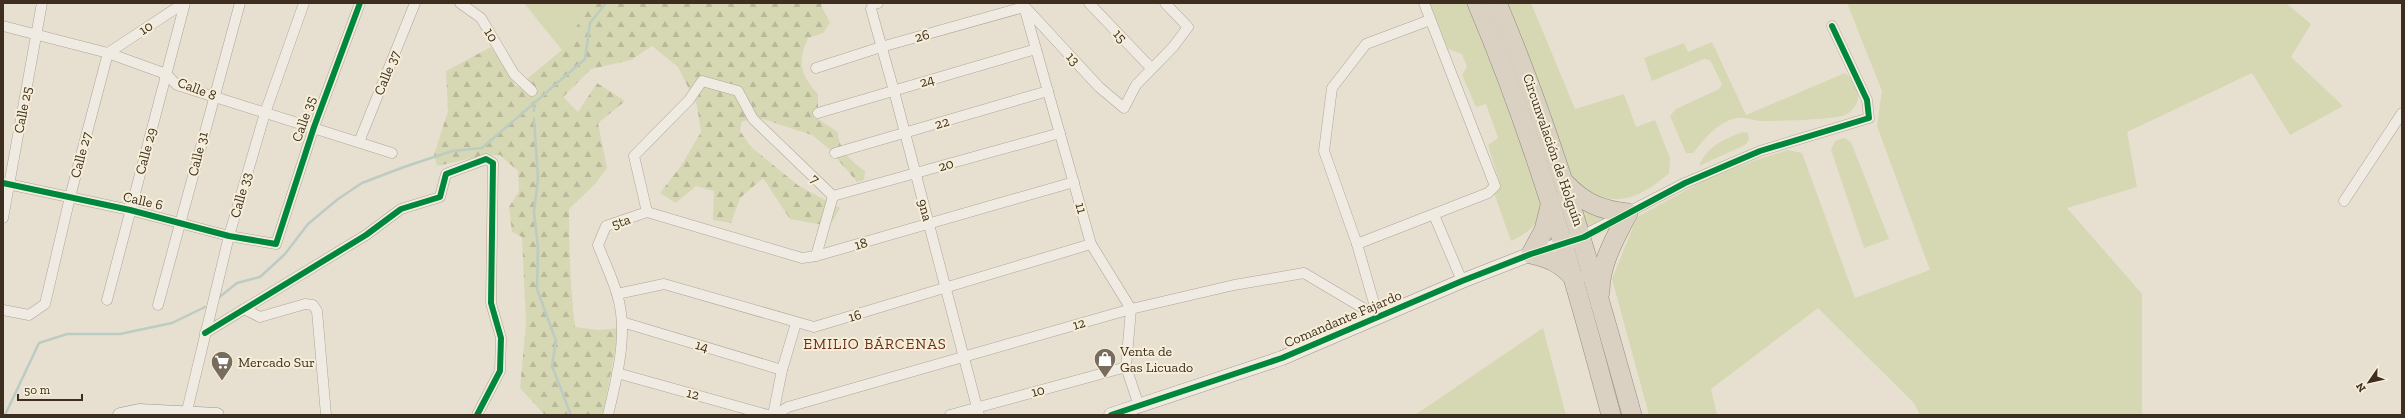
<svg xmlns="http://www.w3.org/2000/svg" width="2405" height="418" font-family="'Zilla Slab',serif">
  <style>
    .grass { fill: #d6d7b3 }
    .forest { fill: url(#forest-firs) }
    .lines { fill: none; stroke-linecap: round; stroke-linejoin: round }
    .stream { stroke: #bcccc2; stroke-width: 2.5 }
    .street-casing { stroke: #ada599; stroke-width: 11 }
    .secondary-casing { stroke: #9c958a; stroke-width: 15 }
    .highway-casing { stroke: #928b80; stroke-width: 20 }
    .street { stroke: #efebe3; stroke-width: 10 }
    .secondary { stroke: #efebe3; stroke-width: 14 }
    .highway { stroke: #dad1c2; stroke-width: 19 }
    .cycleway-casing { stroke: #f7eed8; stroke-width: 8 }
    .cycleway { stroke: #00873e; stroke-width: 6 }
    .labels { text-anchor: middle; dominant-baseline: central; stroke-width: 4; stroke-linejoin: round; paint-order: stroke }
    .street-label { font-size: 14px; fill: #3d2e20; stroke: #f7eed8 }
    .poi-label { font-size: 14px; fill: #3d2e20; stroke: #f7eed8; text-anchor: start }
    .neighbourhood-label { font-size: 15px; letter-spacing: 1px; fill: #6b2e1e; stroke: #f7eed8 }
  </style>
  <defs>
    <pattern id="forest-firs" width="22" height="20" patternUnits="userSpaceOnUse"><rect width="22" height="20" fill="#d6d7b3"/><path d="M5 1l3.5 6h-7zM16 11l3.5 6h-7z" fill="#b9b99a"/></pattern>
  </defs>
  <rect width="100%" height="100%" fill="#e7e0d1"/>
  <!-- grass -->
  <g class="grass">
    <polygon points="524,3 591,3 562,50"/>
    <path d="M1430 3H1471L1544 203C1537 225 1532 231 1511 241L1494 193 1501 187 1488 145 1498 138 1486 104 1476 107 1462 75 1467 67 1462 54 1448 49Z"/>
    <path d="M1499 3H1531L1575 109 1624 94 1636 127 1655 120 1670 158 1669 173C1635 204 1600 212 1569 172Z"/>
    <polygon points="1847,3 2286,3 2311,24 2291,57 2343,106 2290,135 2252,73 2127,132 2137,187 2067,208 2142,294 2142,415 1920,415 1914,403 1818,308 1711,389 1717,415 1649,415 1612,279 1637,217 1705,180 1756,160 1788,150 1802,153 1855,298 1930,270 1877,126 1882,91"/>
    <path d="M1712 42 1746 115 1845 73C1852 78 1860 90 1858 99 1857 106 1851 112 1845 115 1832 120 1774 121 1759 121 1752 120 1744 117 1738 118 1717 121 1705 139 1693 153H1686L1670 116 1676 109 1719 89 1722 84 1710 60 1704 59 1652 81 1644 58 1684 43 1688 52Z"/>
    <path d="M1743 132 1748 133 1749 140 1745 145 1699 166C1707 146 1724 139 1743 132Z"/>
    <polygon points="1844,138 1851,142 1889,239 1864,248 1831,150 1835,141"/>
    <polygon points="1575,206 1612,219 1586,231"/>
    <polygon points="1543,328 1566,415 1415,415"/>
  </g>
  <!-- forest -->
  <path class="forest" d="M591 3H822L821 5 830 23 823 33 808 38C797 63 800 74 818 94V108L813 113 818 119 838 132C839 151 850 160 865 171L864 180 857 182 828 148 812 135 763 119 742 121 740 131 751 147 799 186 840 208 833 221 818 224 790 219 763 178 740 198 731 223 713 220 714 191 696 186 676 203 660 193 681 166 701 132 697 105 678 67 652 46 631 60 591 69 563 97 578 112 597 83 625 101 598 123 607 168 595 184 569 209C569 248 570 287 575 327L599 330 619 328 603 415H545L520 388 526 324 522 237 512 232 509 207 519 191 518 171 500 155 481 156 437 166 434 155 448 111 446 71 491 47 517 87 562 50Z"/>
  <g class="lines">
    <!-- stream -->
    <g class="stream">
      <polyline points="534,104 534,111"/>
      <polyline points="534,119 538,178 534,212 538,248 537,289 556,341 552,366 571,415"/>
      <polyline points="217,299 237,283 260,277 285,254 308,224 338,199 362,183 404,167 452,151 482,148 585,59 590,23 606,3"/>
      <polyline points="5,415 39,343 67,334 120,334 172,323 205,307"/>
    </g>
    <!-- street casing -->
    <g class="street-casing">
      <g id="street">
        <polyline points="460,3 481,18 514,74 532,91"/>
        <polyline points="878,3 873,4 871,9 894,91 979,415"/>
        <polyline points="1023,3 1091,244 1131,309 1126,367 1139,406"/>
        <polyline points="1089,3 1151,68"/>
        <polyline points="1026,8 1099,87 1124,108 1136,85 1173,47 1188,27 1165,3"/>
        <polyline points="3,26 108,53 166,74 177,85 392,153"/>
        <polyline points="816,68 881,47 1024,7"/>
        <polyline points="818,113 1036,49"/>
        <polyline points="359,142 415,3"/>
        <polyline points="835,153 1048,91"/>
        <polyline points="3,183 130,210 229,236 276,244 314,127 360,3"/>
        <polyline points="833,196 1060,133"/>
        <polyline points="2344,201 2402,113"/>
        <polyline points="647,212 802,258 816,256 1074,182"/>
        <polyline points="647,212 634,156 689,100 702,81 738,91 753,119 833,196"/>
        <polyline points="1434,215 1462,281"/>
        <polyline points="3,218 42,3"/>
        <polyline points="1582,236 1685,183 1760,151 1869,118 1867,100 1832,26"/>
        <polyline points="1357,244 1488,193 1495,186 1424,3"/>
        <polyline points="816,256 833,196"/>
        <polyline points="617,294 664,284 814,327 1091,244"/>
        <polyline points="107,300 185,3"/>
        <polyline points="158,305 240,3"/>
        <polyline points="244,309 260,317 305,304 313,305 317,311 326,415"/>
        <polyline points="3,310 29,315 45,304 70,197 108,53 184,3"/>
        <polyline points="1378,317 1357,244 1324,151 1332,88 1366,44 1430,20"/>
        <polyline points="622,322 782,370"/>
        <polyline points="205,333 366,235 401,209 440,197 446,174 486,159 493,163 491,303 501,338 500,371 477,415"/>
        <polyline points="617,373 768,415"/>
        <polyline points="186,415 229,236 265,113 304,3"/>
        <path d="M608 415C617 377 629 332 617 294 612 277 604 261 598 245L606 226 647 212"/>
        <polyline points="773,415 782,370 796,323"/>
        <polyline points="775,415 788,407 1131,309 1234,285 1304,273 1378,317"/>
        <polyline points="950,415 1126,367"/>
      </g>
    </g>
    <!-- secondary casing -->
    <g class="secondary-casing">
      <g id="secondary">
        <polyline points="120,415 139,411 217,415"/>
        <polyline points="1111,415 1282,358 1462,281 1531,254 1572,241"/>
      </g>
    </g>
    <!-- highway casing -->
    <g class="highway-casing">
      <g id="highway">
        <path d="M1477 3C1534 137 1574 275 1611 415"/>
        <path d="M1497 3C1554 137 1593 275 1632 415"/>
        <path d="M1565 183C1584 203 1600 210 1628 213 1615 238 1600 264 1600 292"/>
        <path d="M1551 202 1544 230 1531 254C1552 259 1560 263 1575 279"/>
      </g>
    </g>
    <!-- street -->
    <use href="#street" class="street"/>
    <!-- secondary -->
    <use href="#secondary" class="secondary"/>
    <!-- highway -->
    <use href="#highway" class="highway"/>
    <!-- cycleway casing -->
    <g class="cycleway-casing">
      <g id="cycleway">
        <polyline points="3,183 130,210 229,236 276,244 314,127 360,3"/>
        <polyline points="205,333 366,235 401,209 440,197 446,174 486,159 493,163 491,303 501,338 500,371 477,415"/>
        <polyline points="1111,415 1282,358 1462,281 1531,254 1584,237 1685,183 1760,151 1869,118 1867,100 1832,26"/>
      </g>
    </g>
    <!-- cycleway -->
    <use href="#cycleway" class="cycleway"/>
  </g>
  <!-- icons -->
  <defs>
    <g id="shop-pin" transform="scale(1.15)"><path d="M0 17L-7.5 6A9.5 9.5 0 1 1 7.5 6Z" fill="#786c5e" stroke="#f7eed8"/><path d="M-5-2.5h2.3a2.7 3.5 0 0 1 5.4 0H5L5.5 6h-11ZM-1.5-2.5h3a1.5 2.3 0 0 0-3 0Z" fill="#fff"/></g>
    <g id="supermarket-pin" transform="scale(1.15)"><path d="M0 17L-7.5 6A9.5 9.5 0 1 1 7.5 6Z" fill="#786c5e" stroke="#f7eed8"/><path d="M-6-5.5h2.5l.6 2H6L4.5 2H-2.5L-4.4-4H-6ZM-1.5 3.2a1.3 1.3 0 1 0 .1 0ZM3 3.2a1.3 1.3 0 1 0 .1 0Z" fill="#fff"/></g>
  </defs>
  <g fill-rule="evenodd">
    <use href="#shop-pin" x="1105" y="359"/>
    <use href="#supermarket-pin" x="222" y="362"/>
  </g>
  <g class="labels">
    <!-- street labels -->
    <g class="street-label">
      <text transform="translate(146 28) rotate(-33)">10</text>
      <text transform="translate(491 35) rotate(59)">10</text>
      <text transform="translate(922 36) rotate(-16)">26</text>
      <text transform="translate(1120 36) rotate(47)">15</text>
      <text transform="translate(1073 59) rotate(47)">13</text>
      <text transform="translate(387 73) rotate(-68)">Calle 37</text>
      <text transform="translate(927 81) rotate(-16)">24</text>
      <text transform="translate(197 89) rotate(21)">Calle 8</text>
      <text transform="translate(23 110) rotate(-79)">Calle 25</text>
      <text transform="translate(304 119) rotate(-71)">Calle 35</text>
      <text transform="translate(942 123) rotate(-16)">22</text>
      <text transform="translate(1553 150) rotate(71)">Circunvalación de Holguín</text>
      <text transform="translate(146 151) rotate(-75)">Calle 29</text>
      <text transform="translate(198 154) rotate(-76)">Calle 31</text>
      <text transform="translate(81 155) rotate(-75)">Calle 27</text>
      <text transform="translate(946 165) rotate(-16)">20</text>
      <text transform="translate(815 179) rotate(44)">7</text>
      <text transform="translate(241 195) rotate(-74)">Calle 33</text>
      <text transform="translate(143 201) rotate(13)">Calle 6</text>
      <text transform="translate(1081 208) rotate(75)">11</text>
      <text transform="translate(925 210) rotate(74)">9na</text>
      <text transform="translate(621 222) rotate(-19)">5ta</text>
      <text transform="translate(861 244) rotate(-16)">18</text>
      <text transform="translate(855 316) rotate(-16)">16</text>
      <text transform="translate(1343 319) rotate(-23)">Comandante Fajardo</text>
      <text transform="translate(1079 324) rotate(-16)">12</text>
      <text transform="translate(702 346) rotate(17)">14</text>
      <text transform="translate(1038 391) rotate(-15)">10</text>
      <text transform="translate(693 394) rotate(15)">12</text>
    </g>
    <!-- poi labels -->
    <g class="poi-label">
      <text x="1120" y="351">Venta de<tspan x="1120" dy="16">Gas Licuado</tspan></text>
      <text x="238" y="362">Mercado Sur</text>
    </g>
    <!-- neighbourhood labels -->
    <g class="neighbourhood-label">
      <text x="875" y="344">EMILIO BÁRCENAS</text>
    </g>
  </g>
  <!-- border -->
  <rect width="2405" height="418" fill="none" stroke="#3d2e20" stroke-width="8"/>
  <!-- north arrow -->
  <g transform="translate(2369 382) rotate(236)" stroke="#f7eed8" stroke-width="3" paint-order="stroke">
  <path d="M0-3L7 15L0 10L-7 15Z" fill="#3d2e20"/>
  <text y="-6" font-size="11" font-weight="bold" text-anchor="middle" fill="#3d2e20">N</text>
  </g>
  <!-- scale -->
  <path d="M18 394v6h64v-6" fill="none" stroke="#3d2e20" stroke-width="2"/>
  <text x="24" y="394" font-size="12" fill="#3d2e20" stroke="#f7eed8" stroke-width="3" paint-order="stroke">50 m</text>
</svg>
